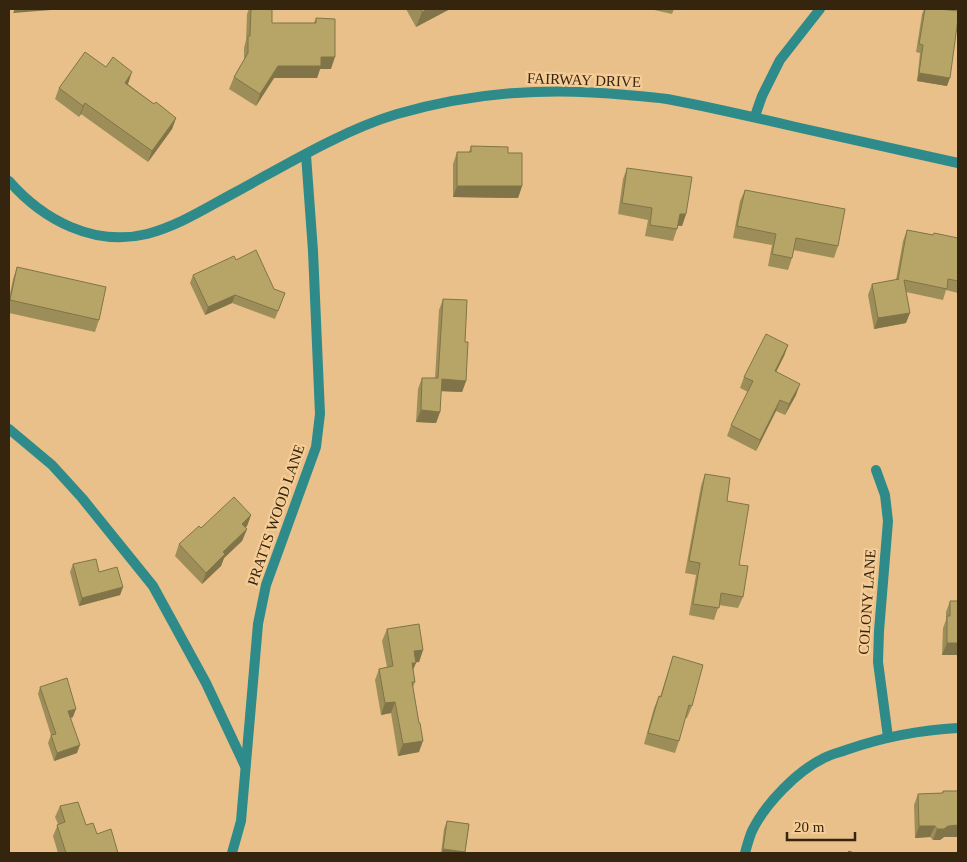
<svg xmlns="http://www.w3.org/2000/svg" width="967" height="862" font-family="'Times New Roman',serif">
  <style>
    .lines { fill: none; stroke-linecap: round; stroke-linejoin: round }
    .service { stroke: #2e8b89; stroke-width: 10 }
    .minor { stroke: #2e8b89; stroke-width: 10 }
    .wall { fill: #9d8e59 }
    .shaded-wall { fill: #807448 }
    .building { fill: #b7a567; stroke: #807448 }
    .labels { text-anchor: middle; dominant-baseline: central; stroke-width: 4.5; stroke-linejoin: round; paint-order: stroke }
    .street-label { font-size: 15px; fill: #35250f; stroke: #f6cd97 }
  </style>
  <rect width="100%" height="100%" fill="#e9c08a"/>
  <g class="lines">
    <!-- service -->
    <polyline class="service" points="9,429 52,465 82,498 153,586 206,683 245,766"/>
    <!-- minor -->
    <g class="minor">
      <polyline points="755,116 762,96 780,60 820,9"/>
      <path d="M9 181C43 220 94 247 147 234 178 226 206 208 234 193 284 166 343 130 397 114 475 92 547 87 627 95 640 96 654 97 667 99 710 107 753 117 796 127 850 139 904 151 958 163"/>
      <polyline points="876,470 885,495 888,521 879,631 878,662 888,737"/>
      <polyline points="232,853 241,821 258,624 266,585 316,447 320,414 313,251 306,155"/>
      <path d="M745 853C747 846 749 838 752 831 765 804 797 771 824 758 831 754 841 752 849 749 884 737 921 730 958 728"/>
    </g>
  </g>
  <!-- wall -->
  <g class="wall">
    <polygon points="249,9 272,9 272,23 314,23 316,18 331,69 320,69 317,78 274,78 256,106 229,89 234,77 244,60 244,48 246,40 247,14"/>
    <polygon points="406,9 450,9 416,27"/>
    <polygon points="650,9 674,9 672,14"/>
    <polygon points="924,9 940,9 947,86 917,81 920,53 916,52 922,14"/>
    <polygon points="128,84 154,104 176,118 172,129 148,162 81,114 79,117 55,99 59,88"/>
    <polygon points="471,146 508,153 522,186 518,198 453,197 453,164 457,152 469,152"/>
    <polygon points="627,168 686,214 682,226 678,226 673,241 645,236 648,220 618,214 623,179"/>
    <polygon points="745,190 838,246 834,258 793,250 792,258 788,270 768,266 772,245 733,238 740,201"/>
    <polygon points="907,230 933,235 958,238 958,293 946,290 943,300 906,292 906,323 874,329 868,295 872,284 896,280 903,241"/>
    <polygon points="236,260 274,289 285,293 275,319 232,303 205,315 190,283 193,275"/>
    <polygon points="17,267 99,320 95,332 9,313 9,298 13,279"/>
    <polygon points="443,299 465,342 466,381 462,392 441,391 440,412 436,423 416,422 418,389 422,378 435,378 439,310"/>
    <polygon points="788,345 784,356 776,372 796,395 785,415 776,411 756,451 727,436 731,425 748,392 740,388 744,377"/>
    <polygon points="705,474 727,501 739,565 743,597 738,608 719,605 714,620 689,615 696,575 685,573 701,486"/>
    <polygon points="251,515 247,526 245,528 247,529 242,541 224,558 221,566 202,584 175,556 179,544 201,528"/>
    <polygon points="73,564 99,572 123,587 120,595 79,606 70,572"/>
    <polygon points="950,601 958,601 958,655 942,655 943,628 946,620 946,612"/>
    <polygon points="387,629 423,650 419,662 416,662 413,670 415,682 413,687 419,752 398,756 391,713 381,715 375,680 379,669 387,667 382,641"/>
    <polygon points="673,656 692,706 687,718 685,717 679,741 675,753 644,744 654,708 659,696 660,697"/>
    <polygon points="40,687 73,717 71,718 77,753 54,761 48,743 51,735 38,694"/>
    <polygon points="943,791 958,791 958,837 944,837 940,840 933,840 930,837 915,838 914,805 918,794 942,793"/>
    <polygon points="60,806 97,834 118,853 58,853 53,836 58,824 55,817"/>
    <polygon points="447,821 469,824 465,853 441,853 444,829"/>
  </g>
  <!-- shaded-wall -->
  <g class="shaded-wall">
    <polygon points="15,9 51,9 51,10 13,13"/>
    <polygon points="428,9 450,9 416,27 422,12"/>
    <polygon points="321,57 335,57 331,69 320,69 317,78 274,78 256,106 260,94 278,66"/>
    <polygon points="132,72 128,84 121,94 125,83"/>
    <polygon points="919,73 950,78 947,86 917,81"/>
    <polygon points="85,103 81,114 79,117 83,106"/>
    <polygon points="176,118 172,129 148,162 152,151"/>
    <polygon points="457,186 522,186 518,198 453,197"/>
    <polygon points="680,214 686,214 682,226 675,225"/>
    <polygon points="235,295 232,303 205,315 208,307"/>
    <polygon points="910,313 906,323 874,329 878,318"/>
    <polygon points="788,345 784,356 771,382 775,371"/>
    <polygon points="442,379 466,381 462,392 438,391"/>
    <polygon points="800,384 796,395 785,415 789,404"/>
    <polygon points="780,400 776,411 756,451 760,440"/>
    <polygon points="421,410 440,412 436,423 416,422"/>
    <polygon points="251,515 247,526 237,535 242,524"/>
    <polygon points="247,529 242,541 224,558 221,566 202,584 206,573 223,552"/>
    <polygon points="123,587 120,595 79,606 82,598"/>
    <polygon points="947,643 958,643 958,655 942,655"/>
    <polygon points="423,650 419,662 410,663 414,651"/>
    <polygon points="412,663 416,663 411,674"/>
    <polygon points="395,702 391,713 381,715 385,703"/>
    <polygon points="76,709 73,717 66,719 68,711"/>
    <polygon points="423,741 419,752 398,756 403,744"/>
    <polygon points="80,745 77,753 54,761 57,753"/>
    <polygon points="958,825 958,837 944,837 940,840 933,840 937,829 948,826"/>
    <polygon points="919,826 935,826 930,837 915,838"/>
    <polygon points="443,849 465,852 465,853 442,853"/>
  </g>
  <!-- building -->
  <g class="building">
    <polygon points="251,9 272,9 272,23 316,23 316,18 335,19 335,57 321,57 321,66 278,66 260,94 234,77 248,53 248,36 250,36"/>
    <polygon points="420,9 428,9 422,12"/>
    <polygon points="925,9 940,9 958,11 958,19 950,78 919,73 923,45 919,44"/>
    <polygon points="85,52 106,67 113,57 132,72 125,83 154,104 156,102 176,118 152,151 85,103 83,106 59,88"/>
    <polygon points="471,146 508,147 508,153 522,153 522,186 457,186 457,152 471,152"/>
    <polygon points="627,168 692,177 686,214 680,214 677,229 650,225 652,208 622,203"/>
    <polygon points="745,190 845,209 838,246 796,238 792,258 772,254 776,234 737,226"/>
    <polygon points="907,230 933,235 934,233 958,238 958,281 948,279 947,289 904,280 910,313 878,318 872,284 899,279 898,279"/>
    <polygon points="256,250 274,289 285,293 278,311 235,295 208,307 193,275 234,256 236,260"/>
    <polygon points="17,267 106,287 99,320 10,300"/>
    <polygon points="443,299 467,300 465,342 468,342 466,381 442,379 440,412 421,410 422,378 438,378"/>
    <polygon points="766,334 788,345 775,371 800,384 789,404 780,400 760,440 731,425 753,381 744,377"/>
    <polygon points="705,474 730,478 727,501 749,505 739,565 748,566 743,597 721,593 719,608 693,604 700,563 689,561"/>
    <polygon points="234,497 251,515 242,524 247,529 223,552 225,554 206,573 179,544 199,526 201,528"/>
    <polygon points="96,559 99,572 117,567 123,587 82,598 73,564"/>
    <polygon points="950,601 958,601 958,643 947,643 947,616 950,616"/>
    <polygon points="419,624 423,650 414,651 416,663 412,663 415,682 412,682 419,723 420,723 423,741 403,744 395,702 385,703 379,669 393,666 387,629"/>
    <polygon points="673,656 703,665 692,706 689,705 679,741 648,733 659,696 661,697"/>
    <polygon points="67,678 76,709 68,711 80,745 57,753 51,735 56,734 40,687"/>
    <polygon points="943,791 958,791 958,825 948,826 944,829 937,829 935,826 919,826 918,794 943,793"/>
    <polygon points="78,802 86,825 93,823 97,834 111,829 118,853 66,853 57,825 65,822 60,806"/>
    <polygon points="447,821 469,824 465,852 443,849"/>
    <polygon points="849,851 854,853 847,853"/>
  </g>
  <g class="labels">
    <!-- street labels -->
    <g class="street-label">
      <text transform="translate(584 80) rotate(2)">FAIRWAY DRIVE</text>
      <text transform="translate(276 515) rotate(-71)">PRATTS WOOD LANE</text>
      <text transform="translate(867 602) rotate(-86)">COLONY LANE</text>
    </g>
  </g>
  <!-- border -->
  <rect width="967" height="862" fill="none" stroke="#35250f" stroke-width="20"/>
  <!-- scale -->
  <path d="M787 832v8h68v-8" fill="none" stroke="#35250f" stroke-width="2.5"/>
  <text x="794" y="832" font-size="15" fill="#35250f" stroke="#f6cd97" stroke-width="4" paint-order="stroke">20 m</text>
</svg>
